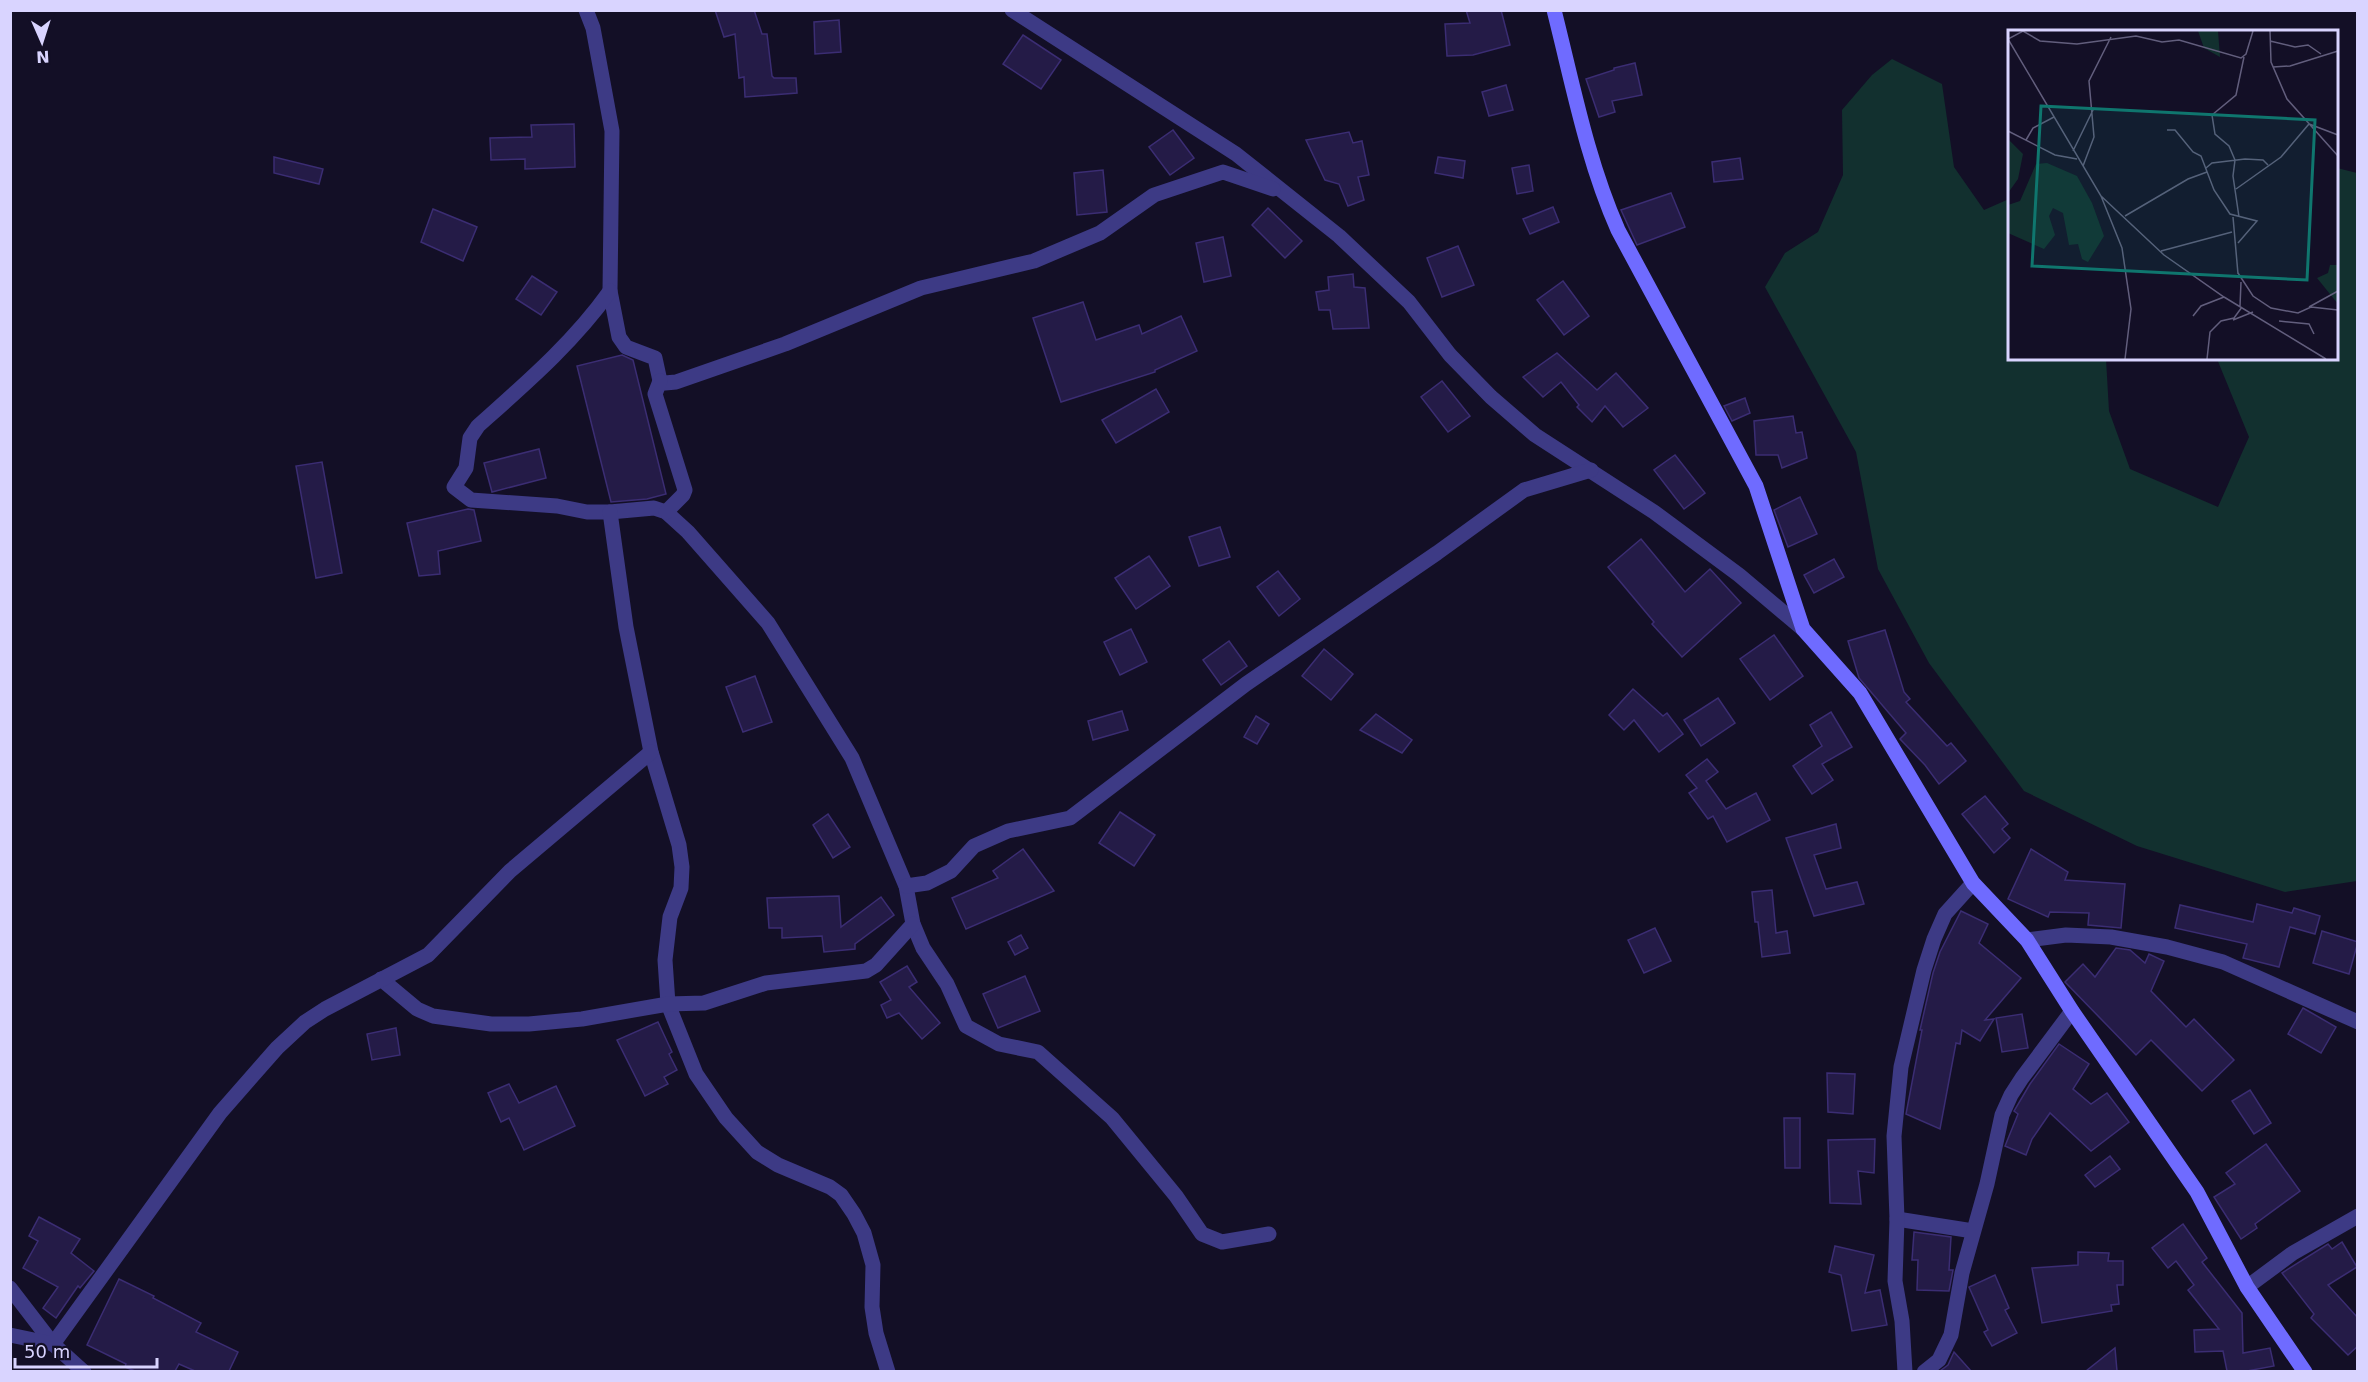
<svg xmlns="http://www.w3.org/2000/svg" width="2368" height="1382" font-family="'DejaVu Sans',sans-serif">
  <style>
    .green { fill: #12302f }
    .building { fill: #241b47; stroke: #3b2d73; stroke-width: 1.5 }
    .lines { fill: none; stroke-linecap: round; stroke-linejoin: round }
    .street { stroke: #3d3a85; stroke-width: 15 }
    .secondary { stroke: #6f6bff; stroke-width: 15 }
    .inset-road { fill: none; stroke: #625e7d; stroke-width: 1.5 }
    .view { fill: #0f766e; fill-opacity: 0.15; stroke: #0f766e; stroke-width: 3 }
    .inset-edge { fill: none; stroke: #d9d4ff; stroke-width: 3 }
  </style>
  <rect width="100%" height="100%" fill="#130f26"/>
  <!-- green -->
  <polygon class="green" points="1892,59 1942,84 1954,167 1984,210 2009,199 2010,358 2106,359 2109,411 2130,469 2218,507 2249,437 2217,359 2336,358 2337,168 2357,173 2357,881 2285,892 2137,846 2024,791 1929,663 1878,569 1856,452 1765,287 1785,253 1818,232 1843,175 1842,110 1872,75"/>
  <!-- building -->
  <g class="building">
    <polygon points="715,10 754,10 762,34 767,34 772,76 774,78 796,78 797,93 745,97 744,77 739,78 735,34 724,37"/>
    <polygon points="1466,10 1501,10 1510,45 1473,55 1447,56 1445,24 1470,23"/>
    <polygon points="839,20 841,52 815,54 814,22"/>
    <polygon points="1023,35 1061,60 1041,89 1003,64"/>
    <polygon points="1635,63 1642,95 1612,101 1615,112 1599,117 1586,79 1614,70 1614,68"/>
    <polygon points="1506,85 1513,110 1489,116 1482,92"/>
    <polygon points="574,124 575,167 525,169 525,159 491,160 490,138 532,137 531,125"/>
    <polygon points="1173,130 1194,158 1170,175 1149,147"/>
    <polygon points="1349,132 1353,143 1362,141 1369,175 1358,177 1364,200 1348,206 1339,184 1325,180 1306,140"/>
    <polygon points="274,157 323,169 319,184 274,173"/>
    <polygon points="1438,157 1465,161 1463,178 1435,173"/>
    <polygon points="1740,158 1743,179 1714,182 1712,162"/>
    <polygon points="1529,165 1533,191 1517,194 1512,168"/>
    <polygon points="1103,170 1107,212 1077,215 1074,173"/>
    <polygon points="1671,193 1685,227 1637,245 1621,210"/>
    <polygon points="1553,207 1559,222 1530,234 1523,219"/>
    <polygon points="1268,208 1302,241 1285,258 1252,225"/>
    <polygon points="433,209 477,227 463,261 421,242"/>
    <polygon points="1223,237 1231,276 1204,282 1196,243"/>
    <polygon points="1458,246 1474,285 1442,297 1427,258"/>
    <polygon points="1353,274 1354,287 1365,288 1369,328 1333,329 1330,310 1319,310 1316,292 1329,290 1328,277"/>
    <polygon points="532,276 557,292 541,315 516,299"/>
    <polygon points="1563,281 1589,316 1564,335 1537,300"/>
    <polygon points="1083,302 1096,340 1139,325 1142,334 1181,316 1197,351 1155,370 1155,372 1061,402 1033,318"/>
    <polygon points="1557,353 1597,390 1616,373 1648,408 1623,427 1605,406 1592,422 1577,407 1579,405 1561,382 1543,397 1523,377"/>
    <polygon points="622,355 633,360 666,494 647,499 611,502 577,366"/>
    <polygon points="1442,381 1470,416 1448,432 1421,397"/>
    <polygon points="1156,389 1169,412 1116,443 1102,420"/>
    <polygon points="1745,398 1750,413 1732,421 1724,406"/>
    <polygon points="1793,416 1796,433 1802,432 1807,458 1782,468 1778,455 1756,455 1754,421"/>
    <polygon points="539,449 546,478 492,492 484,463"/>
    <polygon points="1675,455 1705,493 1684,509 1654,470"/>
    <polygon points="322,462 342,573 316,578 296,466"/>
    <polygon points="1800,497 1817,534 1788,547 1774,510"/>
    <polygon points="468,509 474,510 481,541 438,551 440,574 419,576 407,523"/>
    <polygon points="1220,527 1230,557 1199,566 1189,537"/>
    <polygon points="1641,539 1685,592 1710,569 1741,603 1682,657 1652,624 1654,622 1608,567"/>
    <polygon points="1149,556 1170,586 1136,609 1115,578"/>
    <polygon points="1834,559 1844,577 1814,593 1804,575"/>
    <polygon points="1278,571 1300,599 1279,616 1257,587"/>
    <polygon points="1131,629 1147,662 1120,675 1104,642"/>
    <polygon points="1885,630 1904,692 1910,699 1906,702 1947,746 1951,743 1966,761 1939,784 1925,765 1900,739 1906,733 1859,678 1848,641"/>
    <polygon points="1774,635 1803,676 1770,700 1740,659"/>
    <polygon points="1229,641 1247,666 1221,685 1203,660"/>
    <polygon points="1324,649 1353,674 1331,700 1302,676"/>
    <polygon points="755,676 772,722 743,732 726,687"/>
    <polygon points="1633,689 1663,716 1667,713 1683,734 1659,752 1634,720 1624,730 1609,715"/>
    <polygon points="1718,698 1735,723 1701,746 1684,720"/>
    <polygon points="1122,711 1128,730 1093,740 1088,721"/>
    <polygon points="1831,712 1852,747 1822,764 1833,780 1812,794 1793,766 1822,746 1810,725"/>
    <polygon points="1376,714 1412,740 1402,753 1360,730"/>
    <polygon points="1256,716 1269,724 1257,744 1244,737"/>
    <polygon points="1707,759 1718,772 1706,781 1726,809 1756,793 1770,820 1727,842 1713,816 1708,819 1689,793 1697,788 1686,775"/>
    <polygon points="1985,796 2008,824 2002,829 2010,838 1994,853 1962,814"/>
    <polygon points="1120,812 1155,835 1134,866 1099,843"/>
    <polygon points="828,814 850,847 833,858 813,825"/>
    <polygon points="1836,824 1841,848 1814,855 1826,889 1857,882 1864,904 1814,916 1786,838"/>
    <polygon points="1023,849 1054,891 966,929 952,898 998,878 993,871"/>
    <polygon points="2031,849 2068,872 2065,880 2125,884 2121,928 2088,925 2089,913 2050,912 2048,917 2008,899"/>
    <polygon points="1772,890 1776,933 1787,931 1790,953 1762,957 1758,922 1755,922 1752,892"/>
    <polygon points="839,896 841,927 881,897 894,915 855,944 855,949 824,952 822,936 782,938 782,928 769,928 767,898"/>
    <polygon points="2257,904 2292,913 2294,908 2320,916 2315,934 2290,927 2279,967 2243,958 2247,944 2175,928 2180,905 2253,922"/>
    <polygon points="1961,911 1988,924 1979,943 2021,978 1985,1020 1994,1019 1980,1041 1962,1030 1960,1044 1956,1043 1940,1129 1906,1114 1922,1030 1920,1030 1933,973 1940,952"/>
    <polygon points="1655,928 1671,961 1644,973 1628,940"/>
    <polygon points="2322,931 2358,942 2349,974 2313,963"/>
    <polygon points="1021,935 1028,948 1015,955 1008,942"/>
    <polygon points="2116,948 2130,950 2145,963 2149,954 2164,961 2151,991 2186,1027 2194,1019 2234,1060 2202,1091 2151,1040 2136,1055 2065,982 2083,964 2095,977"/>
    <polygon points="907,966 917,982 909,987 940,1023 922,1039 899,1013 887,1018 881,1005 891,1000 880,982"/>
    <polygon points="1025,976 1040,1011 998,1028 983,994"/>
    <polygon points="2303,1008 2336,1027 2321,1053 2288,1034"/>
    <polygon points="2022,1014 2028,1048 2002,1052 1996,1018"/>
    <polygon points="658,1022 672,1052 669,1054 677,1070 664,1077 668,1084 645,1096 617,1040"/>
    <polygon points="396,1028 400,1055 372,1060 367,1034"/>
    <polygon points="2059,1044 2089,1064 2073,1089 2091,1104 2107,1093 2129,1122 2091,1151 2050,1113 2032,1139 2026,1155 2005,1146 2018,1114 2014,1111 2030,1084"/>
    <polygon points="1827,1073 1855,1074 1853,1114 1828,1112"/>
    <polygon points="509,1084 519,1103 556,1086 575,1126 524,1150 509,1118 501,1122 488,1093"/>
    <polygon points="2250,1090 2271,1123 2254,1134 2232,1101"/>
    <polygon points="1784,1118 1800,1118 1800,1168 1785,1168"/>
    <polygon points="1875,1139 1874,1173 1858,1171 1861,1204 1830,1203 1828,1140"/>
    <polygon points="2266,1144 2300,1191 2255,1224 2257,1228 2241,1239 2214,1197 2235,1184 2226,1173"/>
    <polygon points="2110,1156 2120,1169 2095,1187 2085,1175"/>
    <polygon points="39,1217 80,1239 71,1253 94,1271 80,1288 78,1286 56,1318 43,1308 58,1287 23,1268 38,1241 29,1236"/>
    <polygon points="2183,1224 2207,1258 2202,1262 2242,1313 2243,1353 2270,1348 2274,1366 2247,1371 2227,1371 2223,1351 2195,1352 2194,1330 2219,1329 2188,1290 2194,1285 2176,1261 2168,1268 2152,1248"/>
    <polygon points="1914,1232 1951,1237 1949,1270 1953,1270 1949,1291 1917,1290 1918,1260 1912,1260"/>
    <polygon points="2342,1242 2357,1267 2328,1285 2358,1318 2358,1346 2348,1355 2311,1318 2314,1314 2282,1273 2328,1244 2332,1249"/>
    <polygon points="1835,1246 1874,1255 1865,1293 1880,1290 1887,1325 1852,1331 1841,1275 1829,1272"/>
    <polygon points="2078,1252 2109,1253 2108,1261 2123,1261 2123,1285 2117,1285 2119,1304 2111,1305 2112,1311 2042,1323 2032,1268 2078,1265"/>
    <polygon points="1995,1275 2009,1308 2005,1310 2017,1333 1992,1346 1984,1332 1988,1330 1969,1287"/>
    <polygon points="119,1279 154,1296 153,1298 201,1323 196,1332 238,1352 229,1371 195,1371 179,1364 175,1371 135,1371 125,1367 126,1364 87,1345"/>
    <polygon points="2115,1348 2117,1371 2086,1371"/>
    <polygon points="1954,1352 1971,1371 1940,1371 1948,1365"/>
  </g>
  <g class="lines">
    <!-- street -->
    <g class="street">
      <polyline points="586,10 593,28 612,131 610,291 619,337 626,347 655,358 660,381"/>
      <polyline points="1012,10 1236,154 1339,236 1409,302 1450,355 1491,397 1535,435 1654,512 1739,575 1803,629"/>
      <path d="M610 291C573 343 525 384 478 426L470 438 466 468 454 487 471 500 557 506 587 512H610L654 508 666 512 688 532 768 623 852 758 906 886 913 924 923 948 947 984 966 1026 999 1044 1038 1052 1112 1118 1176 1196 1202 1234 1222 1242 1269 1234"/>
      <polyline points="660,381 665,383 676,382 785,344 921,288 1034,261 1100,233 1154,195 1223,172 1273,189"/>
      <polyline points="660,381 655,394 685,490 683,495 666,512"/>
      <polyline points="610,512 626,627 651,752 679,845 682,867 681,888 670,917 665,960 668,1004 696,1074 726,1118 757,1152 778,1165 830,1187 841,1195 854,1214 864,1233 873,1265 872,1307 876,1333 888,1372"/>
      <polyline points="906,886 927,883 951,871 974,846 1008,831 1070,818 1246,684 1437,553 1524,490 1591,470"/>
      <polyline points="2027,940 2066,935 2111,937 2167,947 2223,962 2358,1022"/>
      <polyline points="381,979 417,1009 433,1016 491,1024 529,1024 582,1019 668,1004 704,1003 766,983 866,971 876,965 913,924"/>
      <polyline points="1897,1219 1973,1231"/>
      <polyline points="2247,1287 2293,1253 2358,1216"/>
      <polyline points="10,1288 53,1344 84,1372"/>
      <polyline points="10,1335 53,1344 220,1113 277,1048 305,1022 325,1009 428,955 510,871 651,752"/>
      <polyline points="1905,1372 1902,1321 1895,1281 1897,1219 1894,1136 1901,1067 1924,970 1934,939 1945,914 1973,883"/>
      <polyline points="1924,1372 1939,1360 1951,1335 1962,1273 1987,1184 2002,1115 2011,1095 2022,1078 2072,1011"/>
    </g>
    <!-- secondary -->
    <path class="secondary" d="M1554 10C1573 85 1587 160 1618 230L1756 486 1803 629 1860 693 1973 883 2027 940 2072 1011 2197 1192 2247 1287 2305 1372"/>
  </g>
  <!-- overview -->
  <g transform="translate(2008 30)">
    <rect width="330" height="330" fill="#130f26"/>
    <path d="M190 1H210L212 27 196 18ZM0 109 15 124 10 149 0 163ZM39 133 69 146 84 173 96 206 80 232 74 229 70 214 61 215 55 183 45 178 41 186 47 205 36 219 0 203V175L12 171 28 134ZM322 235H330V274L309 248 320 243Z" fill="#12302f"/>
    <path class="inset-road" d="M262 1 263 32 279 69 330 126M262 11 287 17 300 15 313 24M265 37 282 36 330 21M159 100H167L185 122 193 126 206 160 222 184 249 191 230 213M0 101 47 125 69 129M18 110 25 98 46 87M65 121 86 78M75 136 86 107 81 51 103 7M198 138 204 133 237 129 255 130 260 135M228 159 273 127 301 94 330 105M93 166 156 225 216 267 318 329M117 186 180 149 199 142M225 187 230 244M231 187 225 146 227 130 221 116 207 104 204 85 228 65 236 27M153 221 224 202M230 243 245 266 263 278 290 283 303 277 330 280M232 276 233 252M301 277 330 261M185 286 193 276 216 267M225 290 245 282M271 291 301 294 306 304M117 329 123 279 114 218 93 166 0 9 15 1 32 11 69 14 128 6 154 12 171 10 233 28 238 24 245 1M199 329 202 302 213 291 226 288 234 277"/>
    <path class="view" d="M33 76 307 90 299 250 24 236Z"/>
    <rect width="330" height="330" class="inset-edge"/>
  </g>
  <!-- border -->
  <rect width="2368" height="1382" fill="none" stroke="#d9d4ff" stroke-width="24"/>
  <!-- north arrow -->
  <g transform="translate(42 42) rotate(177)" stroke="#130f26" stroke-width="4.5" paint-order="stroke">
  <path d="M0-4.5L10 22L0 15L-10 22Z" fill="#d9d4ff"/>
  <text y="-9" font-size="16" font-weight="bold" text-anchor="middle" fill="#d9d4ff">N</text>
  </g>
  <!-- scale -->
  <path d="M15 1358v9h142v-9" fill="none" stroke="#d9d4ff" stroke-width="3"/>
  <text x="24" y="1358" font-size="18" fill="#d9d4ff" stroke="#130f26" stroke-width="4.5" paint-order="stroke">50 m</text>
</svg>
